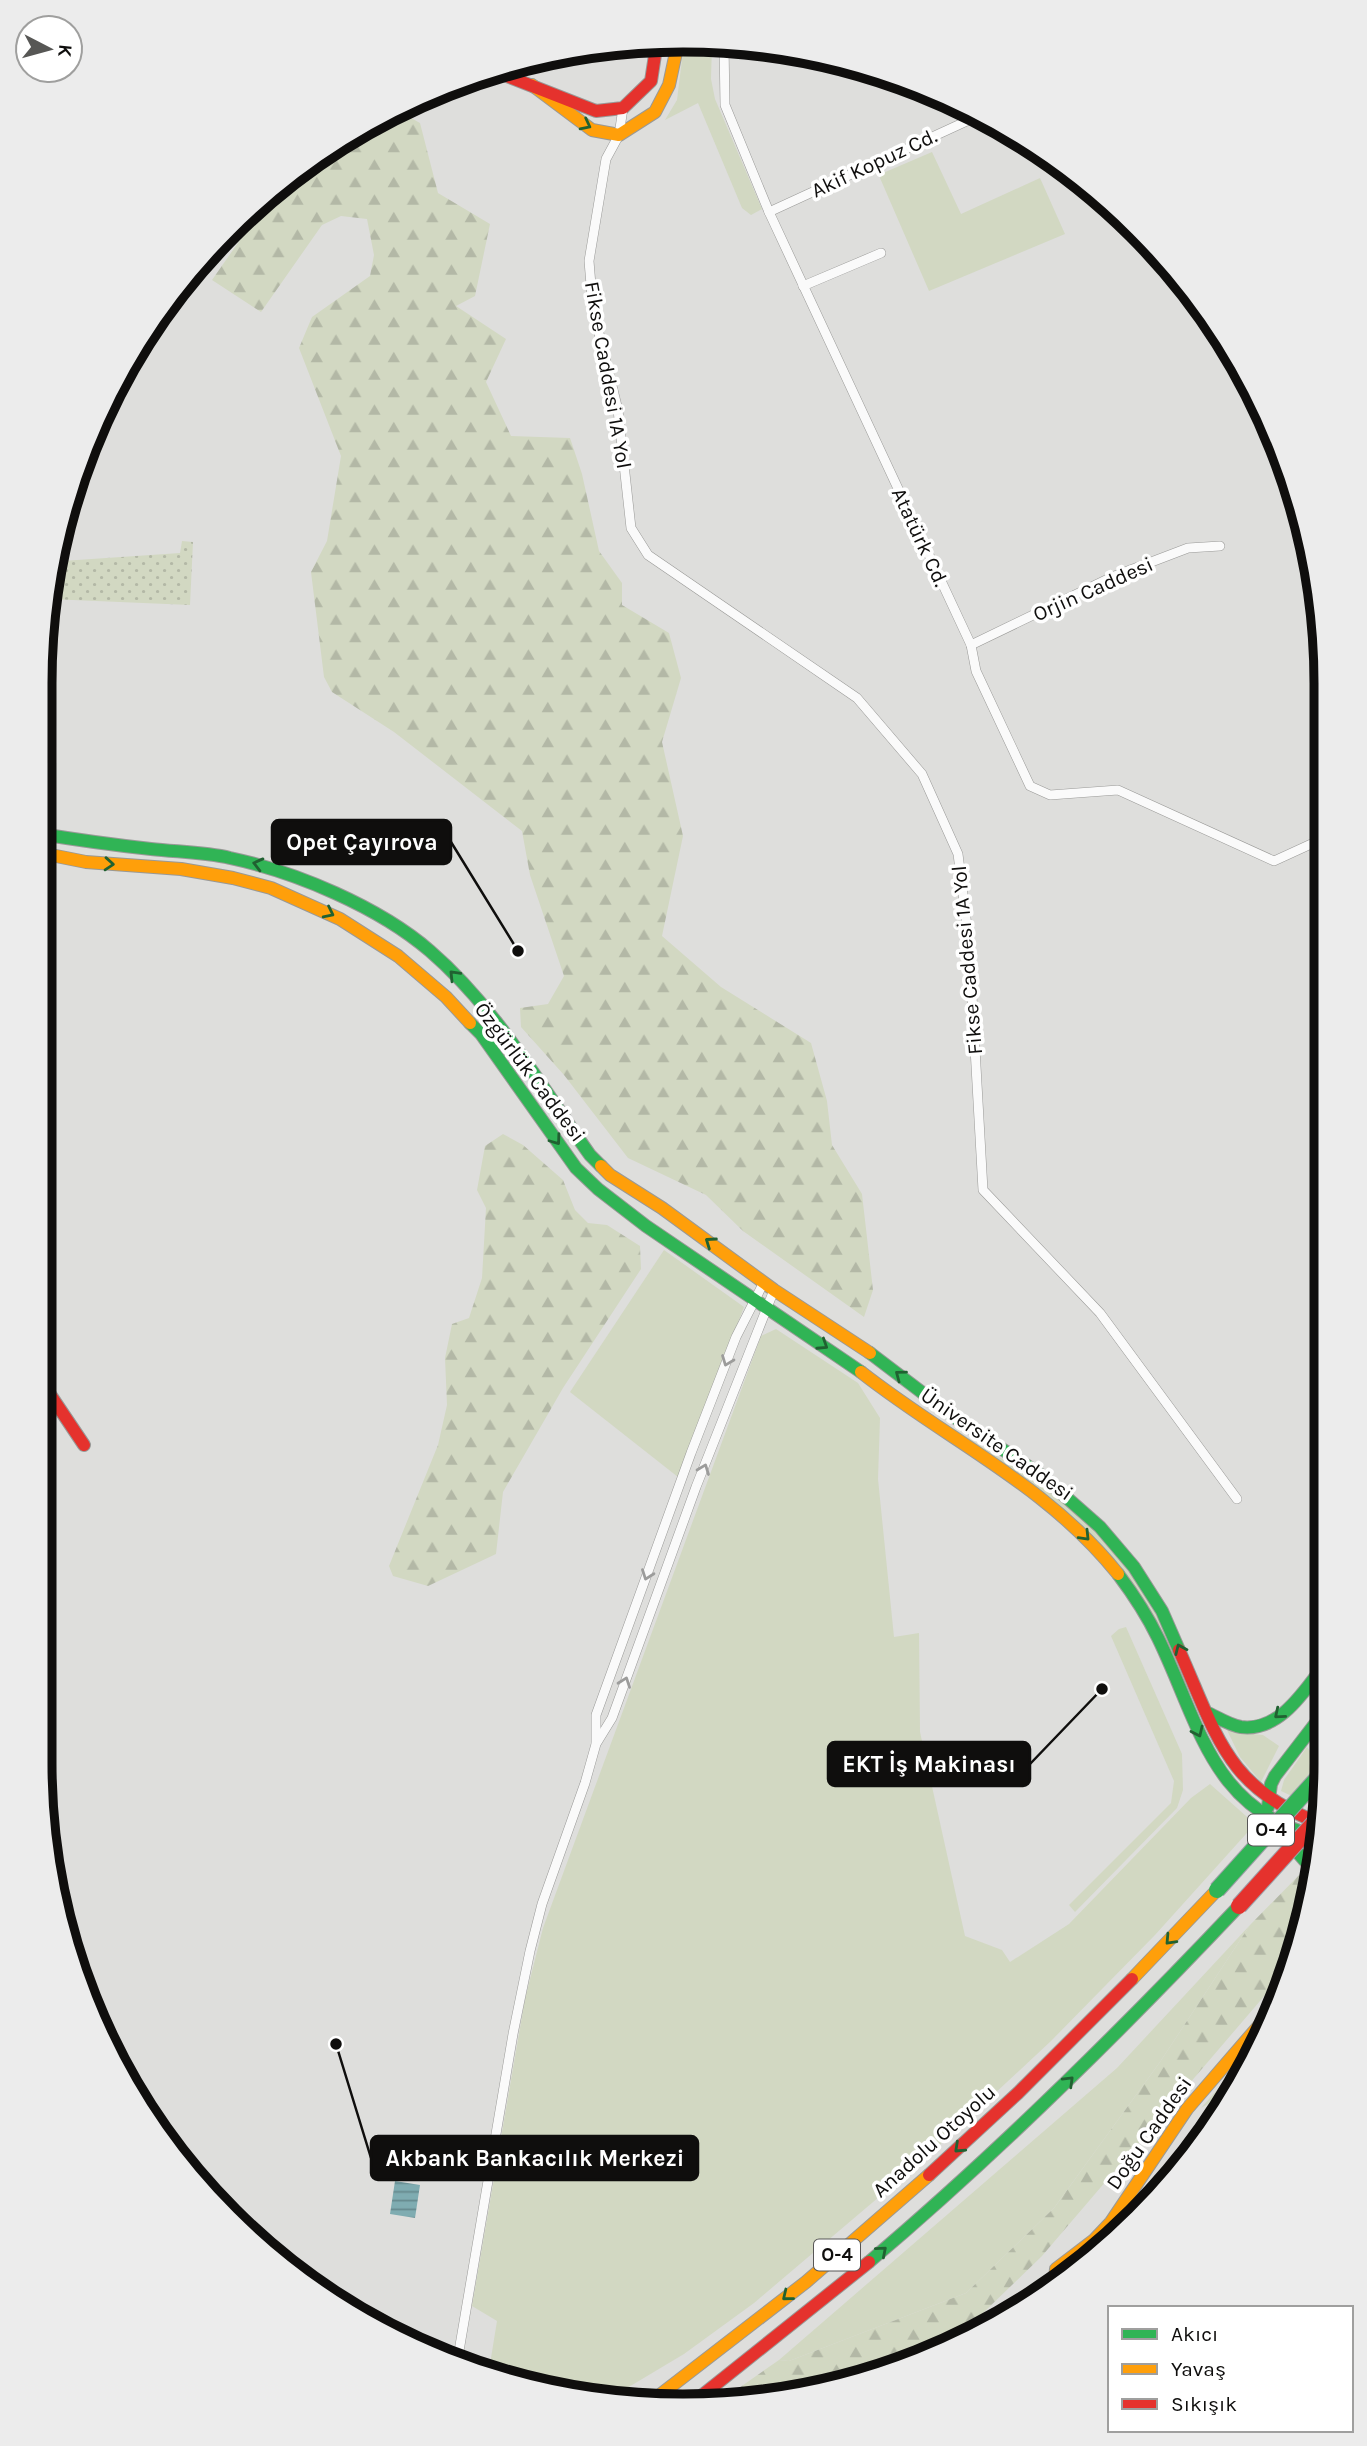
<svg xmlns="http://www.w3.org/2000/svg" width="1367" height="2446" font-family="Karla,sans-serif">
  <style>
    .grass { fill: #d2d8c2 }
    .forest { fill: url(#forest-firs) }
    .park { fill: url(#park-dots) }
    .water { fill: url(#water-rules) }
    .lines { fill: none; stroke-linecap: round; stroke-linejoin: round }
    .stream { stroke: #7facb1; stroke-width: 2.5 }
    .street-casing { stroke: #999997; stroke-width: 10 }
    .fast-casing { stroke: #999997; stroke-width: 14 }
    .slow-casing { stroke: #999997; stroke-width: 14 }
    .jam-casing { stroke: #999997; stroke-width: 14 }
    .street { stroke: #fafafa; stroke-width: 9 }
    .fast { stroke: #30b455; stroke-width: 12 }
    .slow { stroke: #ff9f0a; stroke-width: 12 }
    .jam { stroke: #e5322d; stroke-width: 12 }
    .fast-bridge-casing { stroke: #9d9ea7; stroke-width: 18; stroke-linecap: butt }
    .jam-bridge-casing { stroke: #9d9ea7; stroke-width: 18; stroke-linecap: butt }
    .fast-bridge { stroke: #30b455; stroke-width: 16 }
    .jam-bridge { stroke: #e5322d; stroke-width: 16 }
    .oneway { stroke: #206131 }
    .oneway2 { stroke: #9c9c9b }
    .labels { text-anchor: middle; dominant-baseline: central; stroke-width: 7; stroke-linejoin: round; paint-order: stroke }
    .shield { fill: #fff; stroke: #575656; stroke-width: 2 }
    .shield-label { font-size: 19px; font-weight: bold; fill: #0f0e0d }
    .street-label { font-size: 21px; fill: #0f0e0d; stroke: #fff }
    .rim { fill: none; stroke: #0f0e0d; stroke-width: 9 }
    .leader { fill: none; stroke: #0f0e0d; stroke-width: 2.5 }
    .callout-dot { fill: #0f0e0d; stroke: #fff; stroke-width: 2.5 }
    .callout { fill: #0f0e0d; stroke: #0f0e0d; stroke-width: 2.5 }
    .callout-label { font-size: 23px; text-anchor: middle; font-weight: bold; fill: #fff }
  </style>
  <defs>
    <pattern id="forest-firs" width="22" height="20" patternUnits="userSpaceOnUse" patternTransform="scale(1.75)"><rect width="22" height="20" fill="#d2d8c2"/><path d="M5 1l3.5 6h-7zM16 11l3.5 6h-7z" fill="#b3b8a6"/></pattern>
    <pattern id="park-dots" width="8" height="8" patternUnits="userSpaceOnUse" patternTransform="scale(1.75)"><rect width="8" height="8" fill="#d2d8c2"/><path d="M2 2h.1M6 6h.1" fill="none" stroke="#b3b8a6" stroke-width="1.8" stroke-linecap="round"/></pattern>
    <pattern id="water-rules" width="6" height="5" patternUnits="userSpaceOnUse" patternTransform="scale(1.75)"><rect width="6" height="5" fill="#7facb1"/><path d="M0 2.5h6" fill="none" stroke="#668a8e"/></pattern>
  </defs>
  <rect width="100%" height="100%" fill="#dededc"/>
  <!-- grass -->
  <g class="grass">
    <polygon points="684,43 712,44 711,79 715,99 762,209 751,215 742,208 698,103 665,120 677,100"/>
    <polygon points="932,152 961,214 1040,178 1065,234 929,291 880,178 883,173"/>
    <polygon points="664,1250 744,1307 678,1477 570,1392"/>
    <polygon points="776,1329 858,1383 880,1418 878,1479 894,1637 919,1633 920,1732 965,1936 1002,1950 1010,1962 1069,1924 1191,1798 1210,1784 1255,1824 1155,1935 1051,2041 932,2152 754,2303 684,2354 617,2394 517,2384 484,2369 490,2364 497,2321 472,2306 525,1999 543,1928 761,1336"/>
    <polygon points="931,1414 998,1457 1021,1466 1096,1531 1126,1566 1163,1626 1192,1693 1188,1695 1107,1551 929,1416"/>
    <polygon points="1126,1627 1182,1754 1183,1790 1177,1808 1075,1912 1069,1905 1171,1803 1174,1781 1111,1636 1119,1629"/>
    <polygon points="1226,1728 1243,1733 1263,1735 1279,1746 1261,1782 1240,1757"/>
    <polygon points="1307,1747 1325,1771 1324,1811 1281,1791 1284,1780"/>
    <polygon points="1250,1925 1160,2062 1054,2208 966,2293 789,2361 779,2360 1117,2068"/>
    <polygon points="1255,2047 1256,2051 1241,2082 1223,2088 1225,2094 1201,2108"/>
  </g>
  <!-- forest -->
  <g class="forest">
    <polygon points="395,109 420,123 438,193 490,224 475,296 456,306 506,339 486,382 511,436 570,438 582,474 599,551 622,583 622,605 669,633 681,678 662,742 683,836 662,936 721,987 811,1043 827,1101 832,1145 862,1194 873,1290 864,1317 743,1231 706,1195 628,1158 564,1075 521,1027 520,1008 548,1004 564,976 530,875 522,831 394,732 332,692 324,677 311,572 327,541 341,456 299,348 312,317 370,276 374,255 367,219 341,216 322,225 261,312 212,280 277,187 292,173"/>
    <polygon points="503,1134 523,1145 563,1180 575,1210 588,1223 607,1225 640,1246 641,1269 563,1388 503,1492 496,1554 428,1586 393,1576 389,1566 438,1445 447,1405 445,1358 452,1324 469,1318 482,1278 486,1208 477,1190 485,1146"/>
    <polygon points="1304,1870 1310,1881 1295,1960 1042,2256 952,2343 929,2357 725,2404 716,2404 779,2360 789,2361 966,2293 1054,2208 1160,2062 1250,1925"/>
  </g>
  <!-- park -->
  <polygon class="park" points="182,541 193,542 190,605 49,599 52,576 61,576 62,561 180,553"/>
  <!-- water -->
  <polygon class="water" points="395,2181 420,2185 415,2218 390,2214"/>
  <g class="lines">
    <!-- stream -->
    <polyline class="stream" points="624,45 625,57"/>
    <!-- street casing -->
    <g class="street-casing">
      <g id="street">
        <polyline points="724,44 725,105 769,212 971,645 976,671 1030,786 1050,795 1118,790 1274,861 1322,839"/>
        <polyline points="623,108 619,135 606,159 589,261 593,309 618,410 631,528 648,555 857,698 922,774 958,854 969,942 983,1190 1100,1313 1237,1499"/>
        <polyline points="769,212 980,115"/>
        <polyline points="803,286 881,253"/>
        <polyline points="971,645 1112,577 1188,548 1220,546"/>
        <polyline points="596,1742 596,1715 691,1453 736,1337 764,1282"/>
        <polyline points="458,2357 513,2034 530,1951 542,1904 585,1783 596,1744 612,1718 696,1487 774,1290"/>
      </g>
    </g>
    <!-- fast casing -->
    <g class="fast-casing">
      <g id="fast">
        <path d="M41 834C78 840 114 845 151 849 177 852 205 852 230 858 296 872 379 907 430 951 495 1007 541 1086 590 1155L601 1166"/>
        <polyline points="470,1023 481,1034 576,1168 598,1189 646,1226 861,1372"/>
        <polyline points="870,1353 957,1419 1041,1475 1100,1527 1134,1567 1162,1611 1179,1650"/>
        <path d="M1118 1574C1133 1594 1147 1615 1158 1638 1200 1724 1211 1811 1319 1837"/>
        <path d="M1206 1712C1217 1717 1229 1725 1241 1727 1280 1732 1305 1690 1325 1664"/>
        <polyline points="1268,1807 1271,1784 1275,1776 1325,1711"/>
        <polyline points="1271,1822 1312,1869"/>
        <path d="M869 2262C1000 2151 1121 2031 1239 1906"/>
      </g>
    </g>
    <!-- slow casing -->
    <g class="slow-casing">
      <g id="slow">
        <polyline points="532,85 592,130 619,135 655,112 669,85 678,43"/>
        <polyline points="41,853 86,862 181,869 233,878 271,888 340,919 398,956 446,997 470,1023"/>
        <polyline points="601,1166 610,1175 662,1208 774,1290 870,1353"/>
        <path d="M861 1372C950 1442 1046 1484 1118 1574"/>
        <polyline points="1132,1979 1217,1890"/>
        <polyline points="1055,2279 1056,2269 1094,2240 1111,2222 1187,2109 1276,2006"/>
        <polyline points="656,2398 806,2282 929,2175"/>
      </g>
    </g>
    <!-- jam casing -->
    <g class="jam-casing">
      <g id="jam">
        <polyline points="494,71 596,111 623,108 651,81 657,42"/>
        <polyline points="41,1381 84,1445"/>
        <path d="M1179 1650C1217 1735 1226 1789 1322 1824"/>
        <polyline points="1325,1718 1321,1740 1325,1753"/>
        <polyline points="929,2175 1018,2093 1132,1979"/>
        <polyline points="695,2401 869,2262"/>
      </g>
    </g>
    <!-- street -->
    <use href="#street" class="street"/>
    <!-- fast -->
    <use href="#fast" class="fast"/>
    <!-- slow -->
    <use href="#slow" class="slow"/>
    <!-- jam -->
    <use href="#jam" class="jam"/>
    <!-- fast-bridge casing -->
    <g class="fast-bridge-casing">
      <polyline id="fast-bridge" points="1217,1890 1325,1770"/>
    </g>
    <!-- jam-bridge casing -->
    <g class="jam-bridge-casing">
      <polyline id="jam-bridge" points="1239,1906 1324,1812"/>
    </g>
    <!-- fast-bridge -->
    <use href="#fast-bridge" class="fast-bridge"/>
    <!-- jam-bridge -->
    <use href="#jam-bridge" class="jam-bridge"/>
  </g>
  <!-- one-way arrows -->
  <defs><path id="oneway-chevron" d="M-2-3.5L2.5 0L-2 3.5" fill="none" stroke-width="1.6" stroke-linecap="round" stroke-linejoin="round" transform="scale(1.75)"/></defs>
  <g class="oneway">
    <use href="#oneway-chevron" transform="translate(586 125) rotate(27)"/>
    <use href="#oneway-chevron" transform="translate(109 864) rotate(4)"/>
    <use href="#oneway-chevron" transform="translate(258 864) rotate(-166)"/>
    <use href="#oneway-chevron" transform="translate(329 913) rotate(26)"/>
    <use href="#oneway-chevron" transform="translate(454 975) rotate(-134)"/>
    <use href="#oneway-chevron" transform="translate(556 1140) rotate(54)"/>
    <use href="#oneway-chevron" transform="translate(710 1242) rotate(-145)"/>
    <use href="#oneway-chevron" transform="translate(823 1345) rotate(33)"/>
    <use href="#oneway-chevron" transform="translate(900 1375) rotate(-143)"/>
    <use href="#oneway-chevron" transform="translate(1085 1536) rotate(46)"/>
    <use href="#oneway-chevron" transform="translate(1180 1649) rotate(-114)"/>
    <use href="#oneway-chevron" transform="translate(1279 1714) rotate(140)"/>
    <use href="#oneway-chevron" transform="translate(1198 1732) rotate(65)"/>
    <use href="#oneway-chevron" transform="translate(1170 1940) rotate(133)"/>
    <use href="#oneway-chevron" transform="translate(1069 2081) rotate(-44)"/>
    <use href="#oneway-chevron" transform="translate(959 2148) rotate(137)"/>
    <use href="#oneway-chevron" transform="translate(882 2251) rotate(-41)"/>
    <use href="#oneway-chevron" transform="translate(787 2296) rotate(141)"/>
  </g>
  <g class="oneway2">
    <use href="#oneway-chevron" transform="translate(727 1361) rotate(111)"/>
    <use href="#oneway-chevron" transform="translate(704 1469) rotate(-69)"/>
    <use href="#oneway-chevron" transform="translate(647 1575) rotate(110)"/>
    <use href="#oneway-chevron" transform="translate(625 1682) rotate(-70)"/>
  </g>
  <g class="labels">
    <!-- shield labels -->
    <g class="shield">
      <rect x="1248" y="1814.5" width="46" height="31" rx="5"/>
      <rect x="814" y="2239.5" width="46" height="31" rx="5"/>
    </g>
    <g class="shield-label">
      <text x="1271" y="1830">O-4</text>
      <text x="837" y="2255">O-4</text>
    </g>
    <!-- street labels -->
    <g class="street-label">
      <text transform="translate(874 163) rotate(-25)">Akif Kopuz Cd.</text>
      <text transform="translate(608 375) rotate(80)">Fikse Caddesi 1A Yol</text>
      <text transform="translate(920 537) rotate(65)">Atatürk Cd.</text>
      <text transform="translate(1093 589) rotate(-24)">Orjin Caddesi</text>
      <text transform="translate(967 960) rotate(-95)">Fikse Caddesi 1A Yol</text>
      <text transform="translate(530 1072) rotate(53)">Özgürlük Caddesi</text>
      <text transform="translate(997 1444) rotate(35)">Üniversite Caddesi</text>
      <text transform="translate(1149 2133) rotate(-55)">Doğu Caddesi</text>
      <text transform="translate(934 2141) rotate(-42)">Anadolu Otoyolu</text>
    </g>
  </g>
  <!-- crop -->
  <path d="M0 0H1367V2446H0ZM683 52H683A631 631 0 0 1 1314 683V1763A631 631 0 0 1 683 2394H683A631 631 0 0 1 52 1763V683A631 631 0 0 1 683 52Z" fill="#ececec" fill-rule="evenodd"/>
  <path class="rim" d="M683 52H683A631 631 0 0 1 1314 683V1763A631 631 0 0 1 683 2394H683A631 631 0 0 1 52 1763V683A631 631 0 0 1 683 52Z"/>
  <!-- callouts -->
  <path class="leader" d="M518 951L451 842M1102 1689L1030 1764M336 2044L371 2158"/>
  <g class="callout-dot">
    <circle cx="518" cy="951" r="7"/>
    <circle cx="1102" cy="1689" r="7"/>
    <circle cx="336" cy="2044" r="7"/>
  </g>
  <g class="callout">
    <rect x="272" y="820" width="179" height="44" rx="7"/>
    <rect x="828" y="1742" width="202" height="44" rx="7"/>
    <rect x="371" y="2136" width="327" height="44" rx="7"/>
  </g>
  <g class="callout-label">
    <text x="362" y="850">Opet Çayırova</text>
    <text x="929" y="1772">EKT İş Makinası</text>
    <text x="535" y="2166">Akbank Bankacılık Merkezi</text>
  </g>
  <!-- legend -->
  <rect x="1108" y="2306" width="245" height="126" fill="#ffffff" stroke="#9f9f9e" stroke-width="2"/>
  <rect x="1122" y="2329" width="35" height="10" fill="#30b455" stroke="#9f9f9e" stroke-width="2"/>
  <text x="1171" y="2341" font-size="21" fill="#0f0e0d">Akıcı</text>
  <rect x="1122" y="2364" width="35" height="10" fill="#ff9f0a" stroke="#9f9f9e" stroke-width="2"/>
  <text x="1171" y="2376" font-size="21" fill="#0f0e0d">Yavaş</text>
  <rect x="1122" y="2399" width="35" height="10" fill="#e5322d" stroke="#9f9f9e" stroke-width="2"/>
  <text x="1171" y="2411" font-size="21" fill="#0f0e0d">Sıkışık</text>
  <!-- north arrow -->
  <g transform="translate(49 49) rotate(96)"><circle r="33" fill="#ffffff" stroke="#9f9f9e" stroke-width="2"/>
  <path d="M0-5L12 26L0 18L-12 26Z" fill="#575755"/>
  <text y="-10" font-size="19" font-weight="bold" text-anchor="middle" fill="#0f0e0d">K</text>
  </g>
</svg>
